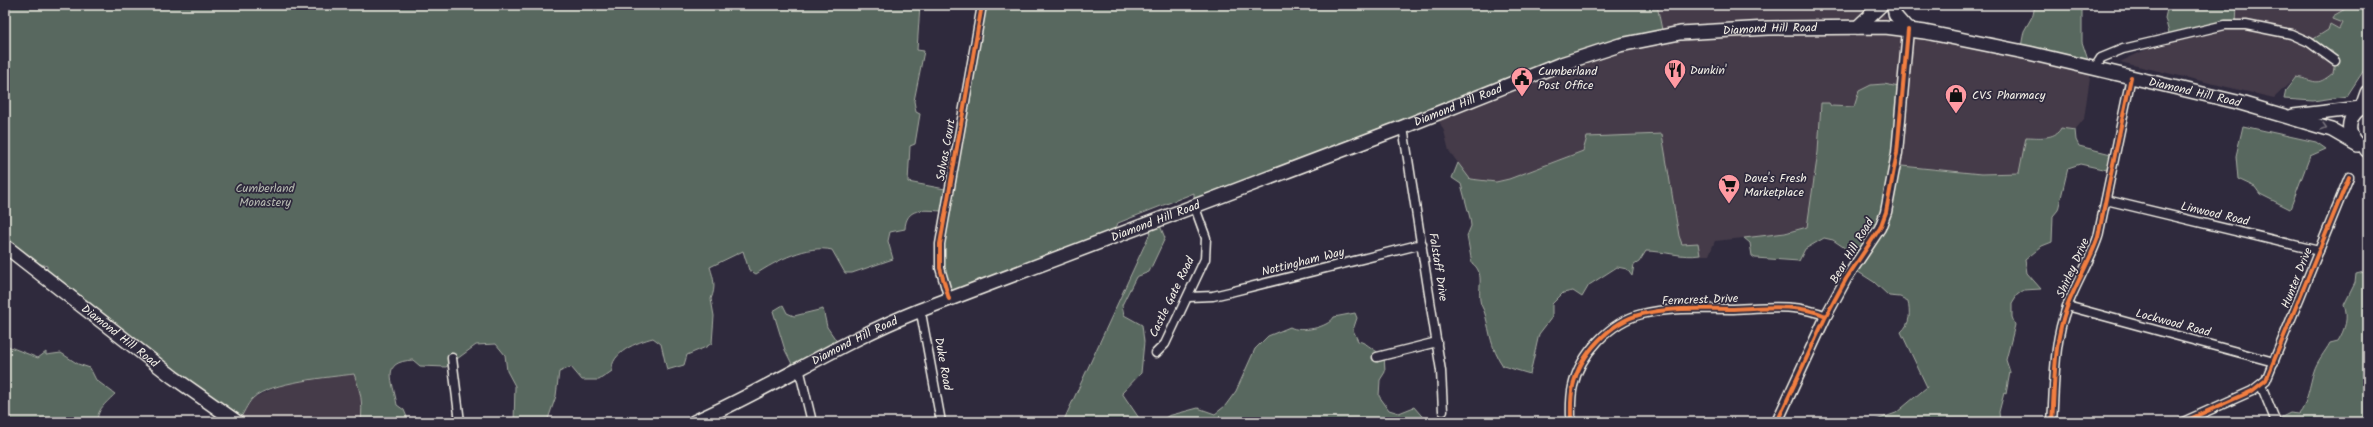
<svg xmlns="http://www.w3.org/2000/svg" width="2373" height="427" font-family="Kalam,sans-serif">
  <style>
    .built { fill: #443a49 }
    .green { fill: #59675e; stroke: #a6aca3 }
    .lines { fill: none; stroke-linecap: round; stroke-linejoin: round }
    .minor-casing { stroke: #f4f1e8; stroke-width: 11 }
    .tertiary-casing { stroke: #f4f1e8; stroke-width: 13 }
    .secondary-casing { stroke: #f4f1e8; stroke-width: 15 }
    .primary-casing { stroke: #f4f1e8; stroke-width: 16 }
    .motorway-casing { stroke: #f4f1e8; stroke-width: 18 }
    .minor { stroke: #2f2a3d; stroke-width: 8 }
    .tertiary { stroke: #2f2a3d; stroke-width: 10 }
    .secondary { stroke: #2f2a3d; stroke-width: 12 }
    .primary { stroke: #2f2a3d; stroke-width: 13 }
    .motorway { stroke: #2f2a3d; stroke-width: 15 }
    .cycleway-casing { stroke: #2f2a3d; stroke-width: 6 }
    .cycleway { stroke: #f27e40; stroke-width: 4 }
    .oneway { stroke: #747079 }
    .labels { text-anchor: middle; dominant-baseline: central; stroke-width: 3.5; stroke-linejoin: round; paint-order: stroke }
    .street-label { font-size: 12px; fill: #f4f1e8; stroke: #2f2a3d }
    .poi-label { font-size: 12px; fill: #f4f1e8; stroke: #2f2a3d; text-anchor: start }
    .park-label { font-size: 12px; fill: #b6bab1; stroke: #2f2a3d }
  </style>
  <rect width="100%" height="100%" fill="#2f2a3d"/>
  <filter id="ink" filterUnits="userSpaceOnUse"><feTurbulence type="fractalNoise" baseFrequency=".025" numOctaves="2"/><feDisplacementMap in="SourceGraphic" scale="8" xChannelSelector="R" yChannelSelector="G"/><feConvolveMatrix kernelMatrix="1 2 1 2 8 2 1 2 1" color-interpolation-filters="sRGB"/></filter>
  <g filter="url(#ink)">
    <!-- built -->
    <g class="built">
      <polygon points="1657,5 1880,5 1884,14 1896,27 2092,63 2084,119 2075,130 2061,128 2059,132 2051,136 2026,137 2019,173 1981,174 1892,165 1891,163 1899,88 1884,84 1871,85 1859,91 1855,107 1839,107 1821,103 1818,152 1807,227 1773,235 1715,241 1709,255 1700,255 1698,244 1681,244 1673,208 1662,134 1583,151 1509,179 1496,182 1470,179 1449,151 1444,131 1434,111 1662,35"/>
      <polygon points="2237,5 2348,5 2332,51 2335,62 2333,73 2321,82 2315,83 2296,77 2274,98 2120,62 2170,38 2235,24"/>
      <polygon points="354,374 361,395 363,412 361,422 238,422 253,398 293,380"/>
    </g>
    <!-- green -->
    <g class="green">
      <path d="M5 5H920L917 50 924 51 914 101 916 112 920 114 915 144 910 146 908 182 945 189 978 5H1657L1663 35 1615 44 1194 202V193L1118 223 1114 233 943 297 936 264 941 211C923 210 906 207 905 229L890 232 888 241 893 259 852 273H845L832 250C808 244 776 261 756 274L749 270 743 251 710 267C714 280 716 287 711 299L714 316 712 343 706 347 687 355 684 365 667 370 661 344 653 338C637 342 610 353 612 371L599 380H582L571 367 559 372 556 396 547 422H514L515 386 507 371 505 355 496 344 476 345 446 367 420 366 413 360C380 362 393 380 397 405L404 410 409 422H361C363 402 361 393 354 374 331 377 270 382 253 398 247 404 243 415 238 422L56 289 47 288V266L9 254 5 247Z"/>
      <polygon points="2035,5 2082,5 2082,42 2089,63 2020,52 2024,31 2033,15"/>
      <polygon points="2168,5 2237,5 2236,24 2170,37 2165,18"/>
      <path d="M2348 5H2354L2359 10 2368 5V64L2347 96 2313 101 2284 99 2286 90 2296 77C2316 80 2315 88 2333 73L2335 62 2332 51 2321 50 2312 40 2328 30 2330 24 2339 29 2342 23 2332 19 2333 16 2345 9Z"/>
      <path d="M1884 84 1899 87 1891 163 1892 165 1981 174 2019 173 2026 137C2038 137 2055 140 2061 128L2075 130 2076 140 2079 146 2111 154 2107 170 2080 164 2068 168 2058 210 2053 216 2052 242 2042 246 2025 260 2027 273 2041 289 2024 290 2017 295 2012 303V317L2015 325 2006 360 2010 372 2006 394 2004 393 1999 412 2000 422H1871L1896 413 1927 387 1901 332C1911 323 1910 313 1908 301L1900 297 1889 296 1874 282 1852 268 1858 257 1833 240 1824 238 1805 249 1799 261 1755 258 1752 256 1750 243 1744 238 1785 233 1807 227 1818 152 1821 103H1829L1831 106 1854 107 1859 91 1871 85Z"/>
      <polygon points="2243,126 2316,142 2326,149 2310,156 2290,209 2260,194 2255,187 2238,179 2236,156"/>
      <path d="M1662 134 1679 236 1682 244 1698 243 1700 255C1682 258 1665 251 1646 251L1639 262 1634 265 1632 276 1627 269 1617 267 1589 285 1582 297 1573 291 1563 293 1552 304V317L1539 334 1530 374 1503 366C1490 346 1491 336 1485 314 1484 309 1480 305 1480 300 1478 286 1485 273 1472 263L1467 236 1471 226 1470 218 1461 184 1452 178 1458 163 1470 179 1496 182 1509 179 1583 151 1587 137Z"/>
      <polygon points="1157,218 1165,238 1149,272 1136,277 1122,305 1124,315 1142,325 1144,342 1141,373 1122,393 1141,421 1144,422 1063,422"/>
      <path d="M2368 271V422H2326L2315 419 2308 422H2272L2290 413 2299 414C2307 406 2310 382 2314 371 2317 361 2325 352 2330 343L2338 341C2345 329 2349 318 2344 305L2355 283 2356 274Z"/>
      <polygon points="783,305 787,313 794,316 823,309 827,327 838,343 795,370 785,350 773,311"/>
      <path d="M1355 313 1357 318 1353 330 1358 341C1369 343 1374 353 1384 354L1385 372 1380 380 1379 396 1389 410 1399 413 1414 407 1427 422H1160L1168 416 1198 408 1215 414 1225 406 1236 391 1255 349 1268 336 1290 327C1300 333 1328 328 1334 317Z"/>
      <path d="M5 345 38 358 46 352V355L61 353 78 364 90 368 96 380 115 394C108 401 95 411 98 422H5Z"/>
    </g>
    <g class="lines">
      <!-- minor casing -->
      <g class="minor-casing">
        <g id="minor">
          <polyline points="2094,69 2101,58 2123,49 2225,25 2246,25 2291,34 2309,42 2335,61"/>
          <polyline points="1403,127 1441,371 1443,411"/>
          <polyline points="2106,200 2319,251"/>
          <polyline points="1188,297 1213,296 1230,292 1422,244"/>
          <polyline points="949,299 940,268 940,244 982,5"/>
          <polyline points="2067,306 2274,362"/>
          <polyline points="918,311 922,318 941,422"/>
          <polyline points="1156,353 1165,344 1205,259 1206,238 1194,205"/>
          <polyline points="1377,357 1437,342"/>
          <polyline points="452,358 460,422"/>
          <polyline points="799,368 812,422"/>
          <polyline points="2261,385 2276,422"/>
          <path d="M1571 422C1571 410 1570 398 1573 386 1580 354 1610 322 1642 314 1670 307 1701 309 1730 309 1763 308 1796 303 1826 316"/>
          <path d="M2052 422C2055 384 2053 343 2067 307 2076 283 2090 261 2098 237L2131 77"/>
          <polyline points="2183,422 2252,391 2266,380 2349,177"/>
        </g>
      </g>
      <!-- tertiary casing -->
      <g class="tertiary-casing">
        <polyline id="tertiary" points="1777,422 1826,316 1846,279 1880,228 1886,212 1897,153 1908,30"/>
      </g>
      <!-- secondary casing -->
      <g class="secondary-casing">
        <polyline id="secondary" points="1893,5 1895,15 1908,30"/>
      </g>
      <!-- primary casing -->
      <g class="primary-casing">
        <g id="primary">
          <polyline points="1858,27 1881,5"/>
          <polyline points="2293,116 2361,108"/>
          <path d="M2357 144C2345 132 2348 113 2364 107"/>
          <path id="s1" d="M5 246 173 377 237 422"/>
          <path id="s2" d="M694 422C771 388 840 342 918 311L1403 127 1561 64 1620 45 1680 33 1768 28 1885 27 1925 32 2029 53 2237 102 2332 130 2358 145"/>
        </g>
      </g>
      <!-- motorway casing -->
      <g class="motorway-casing">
        <g id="motorway">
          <polyline points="2363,107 2368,93"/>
          <polyline points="2367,149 2368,150"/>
        </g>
      </g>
      <!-- minor -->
      <use href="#minor" class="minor"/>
      <!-- tertiary -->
      <use href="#tertiary" class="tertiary"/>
      <!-- secondary -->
      <use href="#secondary" class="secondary"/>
      <!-- primary -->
      <use href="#primary" class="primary"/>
      <!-- motorway -->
      <use href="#motorway" class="motorway"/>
      <!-- cycleway casing -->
      <g class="cycleway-casing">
        <g id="cycleway">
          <polyline points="949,299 940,268 940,244 982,5"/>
          <path d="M1571 422C1571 410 1570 398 1573 386 1580 354 1610 322 1642 314 1670 307 1701 309 1730 309 1763 308 1796 303 1826 316"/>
          <polyline points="1777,422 1826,316 1846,279 1880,228 1886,212 1897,153 1908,30"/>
          <path d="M2052 422C2055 384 2053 343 2067 307 2076 283 2090 261 2098 237L2131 77"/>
          <polyline points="2183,422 2252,391 2266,380 2349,177"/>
        </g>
      </g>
      <!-- cycleway -->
      <use href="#cycleway" class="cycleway"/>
    </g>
    <!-- one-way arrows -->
    <defs><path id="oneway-chevron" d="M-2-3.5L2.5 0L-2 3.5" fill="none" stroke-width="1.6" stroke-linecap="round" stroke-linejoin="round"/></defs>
    <use class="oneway" href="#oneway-chevron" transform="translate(2324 127) rotate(17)"/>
  </g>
  <!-- icons -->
  <defs>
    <g id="restaurant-pin" transform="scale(1.15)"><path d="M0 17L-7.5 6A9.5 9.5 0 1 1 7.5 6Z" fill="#ff9aa2" stroke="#2f2a3d"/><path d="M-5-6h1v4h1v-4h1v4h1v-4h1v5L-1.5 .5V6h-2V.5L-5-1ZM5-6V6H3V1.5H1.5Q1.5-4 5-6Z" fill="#111"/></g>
    <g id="civic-pin" transform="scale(1.15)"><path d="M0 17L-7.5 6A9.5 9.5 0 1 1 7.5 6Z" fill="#ff9aa2" stroke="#2f2a3d"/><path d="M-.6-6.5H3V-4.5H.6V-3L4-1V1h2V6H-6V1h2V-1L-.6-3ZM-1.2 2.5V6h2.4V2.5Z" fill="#111"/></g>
    <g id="shop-pin" transform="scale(1.15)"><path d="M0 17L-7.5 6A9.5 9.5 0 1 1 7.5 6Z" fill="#ff9aa2" stroke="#2f2a3d"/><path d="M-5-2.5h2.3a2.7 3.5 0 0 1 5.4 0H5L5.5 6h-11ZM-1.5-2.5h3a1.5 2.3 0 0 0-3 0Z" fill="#111"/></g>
    <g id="supermarket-pin" transform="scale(1.15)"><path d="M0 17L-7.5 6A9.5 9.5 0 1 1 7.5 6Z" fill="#ff9aa2" stroke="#2f2a3d"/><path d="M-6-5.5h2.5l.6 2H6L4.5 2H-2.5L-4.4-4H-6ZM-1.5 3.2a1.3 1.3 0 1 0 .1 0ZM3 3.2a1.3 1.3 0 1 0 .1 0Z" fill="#111"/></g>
  </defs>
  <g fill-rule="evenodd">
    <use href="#restaurant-pin" x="1675" y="70"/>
    <use href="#civic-pin" x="1522" y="78"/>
    <use href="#shop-pin" x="1956" y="95"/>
    <use href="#supermarket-pin" x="1729" y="185"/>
  </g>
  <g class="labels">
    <!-- street labels -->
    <g class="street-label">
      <text stroke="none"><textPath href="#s2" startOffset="1152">Diamond Hill Road</textPath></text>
      <text stroke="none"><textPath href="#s2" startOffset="1584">Diamond Hill Road</textPath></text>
      <text stroke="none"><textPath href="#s2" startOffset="828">Diamond Hill Road</textPath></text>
      <text transform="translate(946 150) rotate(-80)">Salvas Court</text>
      <text transform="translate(2215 214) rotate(13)">Linwood Road</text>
      <text stroke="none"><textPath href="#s2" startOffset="504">Diamond Hill Road</textPath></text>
      <text transform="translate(1852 251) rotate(-59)">Bear Hill Road</text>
      <text transform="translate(1303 262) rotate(-14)">Nottingham Way</text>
      <text transform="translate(1438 267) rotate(81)">Falstaff Drive</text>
      <text transform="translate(2073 268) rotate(-66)">Shirley Drive</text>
      <text transform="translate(2297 278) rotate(-68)">Hunter Drive</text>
      <text transform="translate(1172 297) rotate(-64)">Castle Gate Road</text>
      <text transform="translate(1700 300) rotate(-2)">Ferncrest Drive</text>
      <text transform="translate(2173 323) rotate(15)">Lockwood Road</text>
      <text stroke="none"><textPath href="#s1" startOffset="146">Diamond Hill Road</textPath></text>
      <text stroke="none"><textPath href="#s2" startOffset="180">Diamond Hill Road</textPath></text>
      <text transform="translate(943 364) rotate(80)">Duke Road</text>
    </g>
    <!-- poi labels -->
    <g class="poi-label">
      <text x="1690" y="70">Dunkin'</text>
      <text x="1538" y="71">Cumberland<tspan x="1538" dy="14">Post Office</tspan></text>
      <text x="1972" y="95">CVS Pharmacy</text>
      <text x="1744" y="178">Dave's Fresh<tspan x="1744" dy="14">Marketplace</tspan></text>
    </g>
    <!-- park labels -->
    <g class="park-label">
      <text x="265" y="188">Cumberland<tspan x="265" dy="14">Monastery</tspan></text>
    </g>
  </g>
  <!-- margin -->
  <rect width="2373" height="427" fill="none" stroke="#2f2a3d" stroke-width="20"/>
  <rect x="10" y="10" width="2353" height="407" fill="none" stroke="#f4f1e8" stroke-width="1.5" filter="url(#ink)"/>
</svg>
